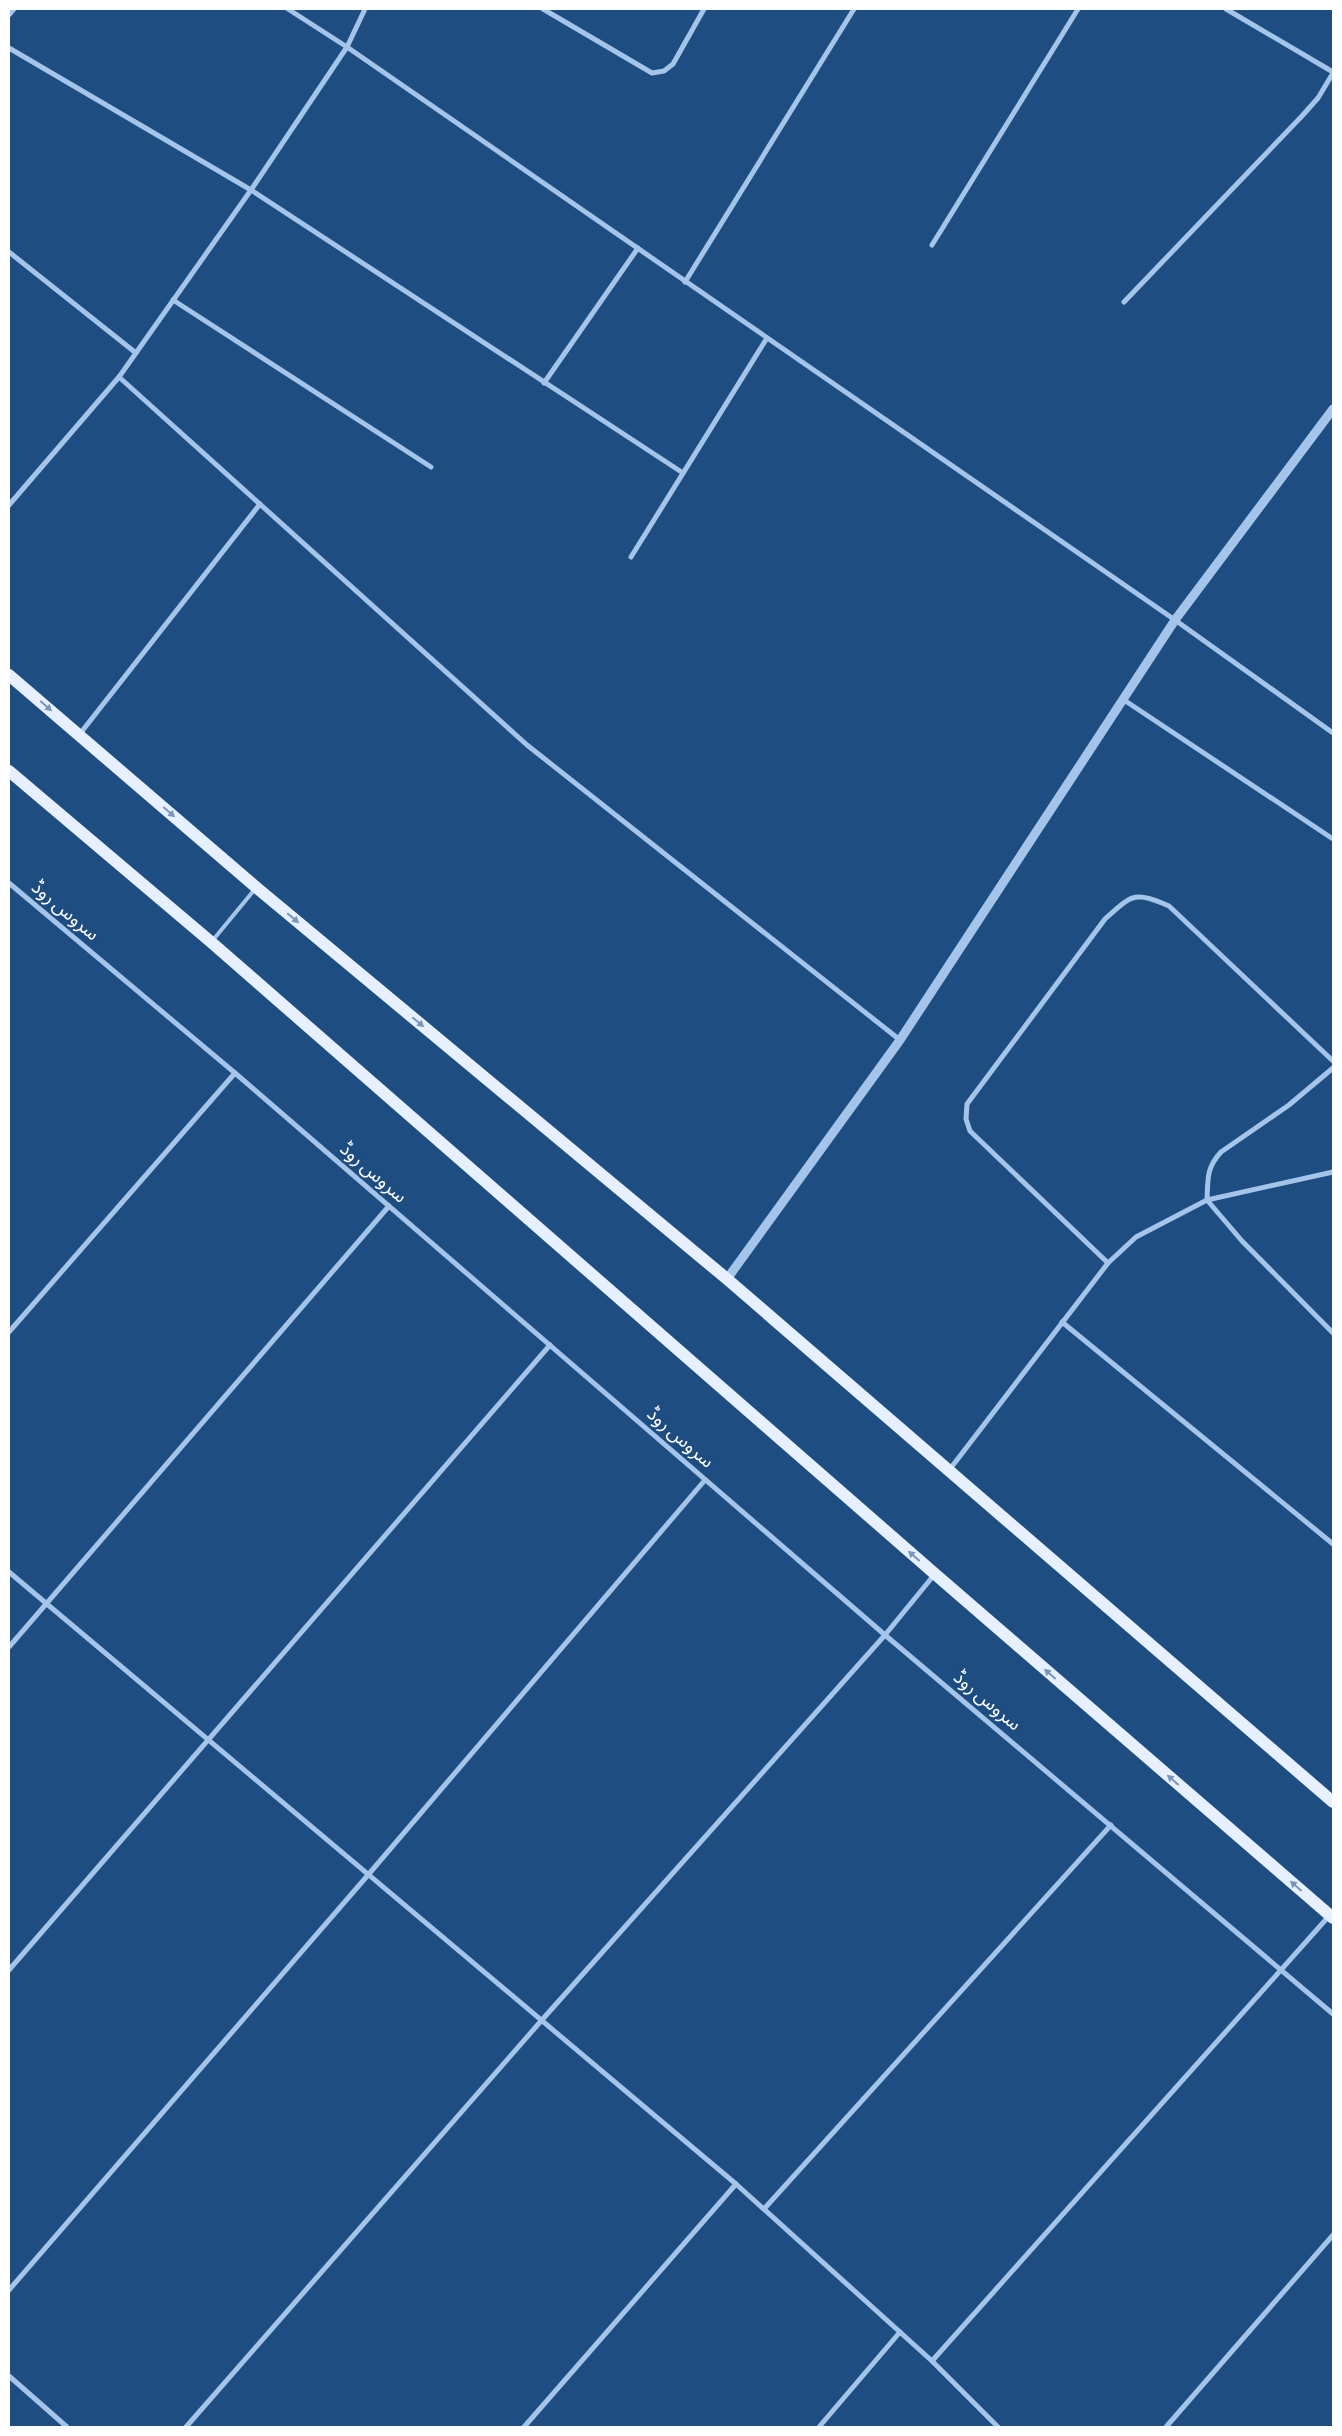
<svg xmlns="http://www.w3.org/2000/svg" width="1342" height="2436" font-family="'Sofia Sans Condensed','Noto Sans Arabic',sans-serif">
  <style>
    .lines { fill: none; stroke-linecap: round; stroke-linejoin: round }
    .service { stroke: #a4c5e9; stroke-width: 4 }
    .minor { stroke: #a4c5e9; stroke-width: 5 }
    .tertiary { stroke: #a4c5e9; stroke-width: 9 }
    .primary { stroke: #e7f0fe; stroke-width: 12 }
    .oneway { fill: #7896b9 }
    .labels { text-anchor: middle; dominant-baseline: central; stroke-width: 4.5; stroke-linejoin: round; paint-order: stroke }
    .street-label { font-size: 19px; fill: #fff; stroke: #1e4d81 }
  </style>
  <rect width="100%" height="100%" fill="#1e4d81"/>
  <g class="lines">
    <!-- service -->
    <polyline class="service" points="213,940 255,889"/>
    <!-- minor -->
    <g class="minor">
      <polyline points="288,9 347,47 1175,620 1333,733"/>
      <polyline points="543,9 652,73 664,71 673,64 704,9"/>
      <polyline points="1226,9 1333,72"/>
      <polyline points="9,15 14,9"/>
      <polyline points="9,48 251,190 683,473"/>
      <polyline points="932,245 1078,9"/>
      <polyline points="9,252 136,353"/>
      <polyline points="685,282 854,9"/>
      <polyline points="173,300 431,467"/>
      <polyline points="1124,302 1302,116 1318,98 1333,73"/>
      <polyline points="119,377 527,745 900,1040"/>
      <polyline points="544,383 638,248"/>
      <polyline points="9,505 119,377 251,190 347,47 365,9"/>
      <polyline points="631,557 767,338"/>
      <polyline points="1124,700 1333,839"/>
      <polyline points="79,735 260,504"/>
      <polyline points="9,883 235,1073 885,1635 1333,2014"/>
      <path d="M1333 1068 1289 1105 1221 1152C1206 1168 1208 1180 1207 1200L1242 1241 1333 1333"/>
      <path d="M1108 1263 970 1131 966 1119 967 1104 1105 919C1133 894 1134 891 1169 906L1333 1061"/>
      <polyline points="1062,1322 1333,1544"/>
      <polyline points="9,1332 235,1073"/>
      <polyline points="950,1469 1108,1263 1136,1237 1207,1200 1333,1172"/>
      <polyline points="9,1572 736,2184 932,2361 998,2427"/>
      <polyline points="9,1647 389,1206"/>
      <polyline points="9,1970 550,1345"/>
      <polyline points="764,2209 1111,1825"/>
      <polyline points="9,2290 368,1875 705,1480"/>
      <polyline points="932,2361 1329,1916"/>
      <polyline points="9,2376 67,2427"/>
      <polyline points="186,2427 541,2021 885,1635 934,1575"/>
      <polyline points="524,2427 736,2184"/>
      <polyline points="819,2427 900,2332"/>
      <polyline points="1166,2427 1333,2235"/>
    </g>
    <!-- tertiary -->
    <polyline class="tertiary" points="727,1279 900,1040 1175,620 1333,409"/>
    <!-- primary -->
    <g class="primary">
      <polyline points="9,675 257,888 727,1279 1333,1802"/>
      <polyline points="9,771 211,942 935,1574 1333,1918"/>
    </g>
  </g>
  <!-- one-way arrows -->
  <defs><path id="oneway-solid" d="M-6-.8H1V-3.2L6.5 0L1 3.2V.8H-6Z" transform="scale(1.25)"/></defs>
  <g class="oneway">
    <use href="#oneway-solid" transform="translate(46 706) rotate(41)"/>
    <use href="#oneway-solid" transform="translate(169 812) rotate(41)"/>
    <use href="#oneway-solid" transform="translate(293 918) rotate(40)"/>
    <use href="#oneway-solid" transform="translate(418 1022) rotate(40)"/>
    <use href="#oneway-solid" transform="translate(914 1556) rotate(-139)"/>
    <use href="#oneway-solid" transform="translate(1050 1674) rotate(-139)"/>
    <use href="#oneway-solid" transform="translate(1173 1780) rotate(-139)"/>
    <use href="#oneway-solid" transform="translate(1296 1886) rotate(-139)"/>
  </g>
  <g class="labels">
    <!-- street labels -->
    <g class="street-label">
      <text transform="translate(65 911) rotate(40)">سروس روڈ</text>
      <text transform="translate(373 1173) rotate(41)">سروس روڈ</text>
      <text transform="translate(680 1438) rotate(41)">سروس روڈ</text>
      <text transform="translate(987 1701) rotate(40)">سروس روڈ</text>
    </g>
  </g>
  <!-- border -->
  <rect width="1342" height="2436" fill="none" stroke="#ffffff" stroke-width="20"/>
</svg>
